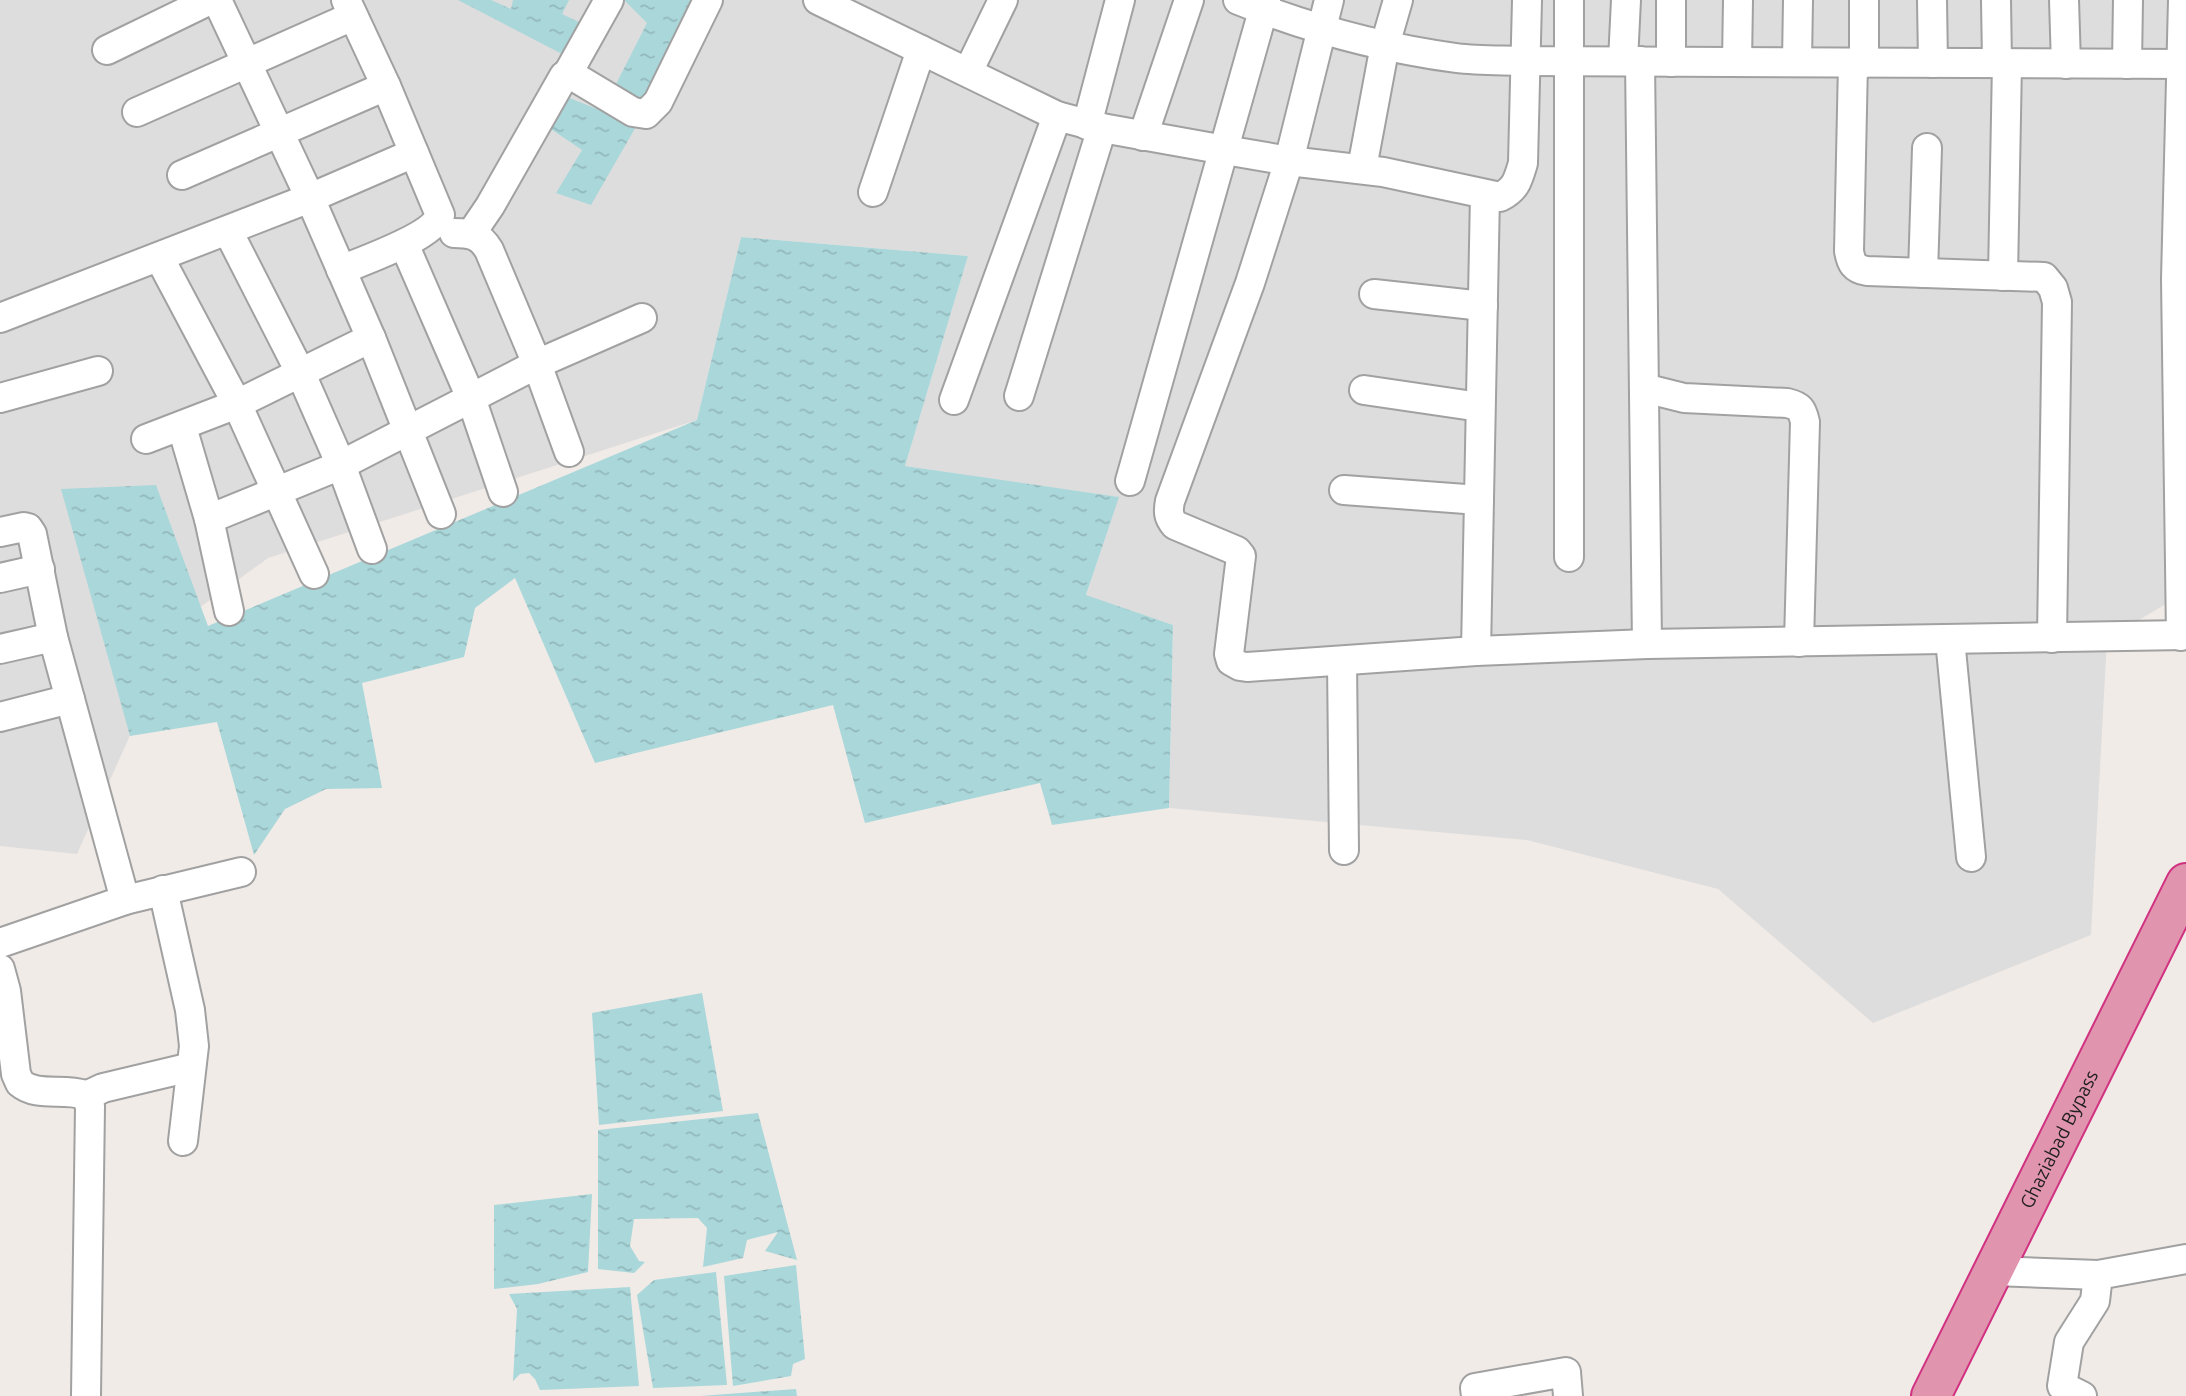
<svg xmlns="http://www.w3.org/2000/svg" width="2186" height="1396" font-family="Ubuntu,sans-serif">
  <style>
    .residential { fill: #dedddd }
    .water { fill: url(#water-ripples) }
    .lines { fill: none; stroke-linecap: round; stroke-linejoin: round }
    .minor-casing { stroke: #a1a1a1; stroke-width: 32 }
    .highway-casing { stroke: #d03180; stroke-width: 42 }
    .minor { stroke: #fff; stroke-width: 28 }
    .highway { stroke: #e194ae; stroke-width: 38 }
    .labels { text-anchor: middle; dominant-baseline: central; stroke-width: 6; stroke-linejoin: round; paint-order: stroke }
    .street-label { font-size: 19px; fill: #202020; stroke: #fff }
  </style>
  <defs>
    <pattern id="water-ripples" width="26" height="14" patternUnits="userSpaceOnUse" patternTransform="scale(1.75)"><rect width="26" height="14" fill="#aad7da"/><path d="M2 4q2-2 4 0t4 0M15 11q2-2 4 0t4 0" fill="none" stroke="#92b8bb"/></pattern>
  </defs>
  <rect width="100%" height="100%" fill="#f0ebe7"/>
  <!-- residential -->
  <polygon class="residential" points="0,0 2186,0 2186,592 2107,639 2091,935 1873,1023 1718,889 1527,840 1169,808 1173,625 1086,596 1118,497 905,466 968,256 741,237 697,420 268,558 181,621 77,854 0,846"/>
  <!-- water -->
  <g class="water">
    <polygon points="458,0 491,0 511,9 513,0 569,0 562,14 581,23 562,54"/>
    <polygon points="624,0 697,0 655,113 612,92 647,23"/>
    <polygon points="552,91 637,125 591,205 556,193 582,150 551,129"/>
    <polygon points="741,237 968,256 905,466 1119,497 1086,595 1173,625 1169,808 1052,825 1040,783 865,823 833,705 595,763 515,578 475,608 464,657 362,683 382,788 326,789 285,809 254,855 217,722 130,736 61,489 156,485 208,626 697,420"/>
    <polygon points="702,993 723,1111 599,1125 592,1013"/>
    <polygon points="758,1113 797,1260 765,1251 778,1232 747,1240 743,1258 703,1267 707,1228 698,1218 634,1219 630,1246 639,1261 645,1262 634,1273 598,1269 598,1130"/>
    <polygon points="592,1194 588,1272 538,1284 494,1289 494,1205"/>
    <polygon points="796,1265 805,1359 793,1364 791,1376 733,1386 724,1276"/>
    <polygon points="716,1272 727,1385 653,1388 637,1295 654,1280"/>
    <polygon points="630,1287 639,1386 540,1390 535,1379 529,1373 520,1374 513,1381 517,1309 509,1294"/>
    <polygon points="796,1389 797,1396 700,1396"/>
  </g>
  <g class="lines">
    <!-- minor casing -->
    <g class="minor-casing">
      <g id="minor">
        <polyline points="217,0 310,198 371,338 441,514"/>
        <path d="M818 0 1057 116 1102 128 1225 150 1289 161 1383 172 1500 197C1516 189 1518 180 1523 163L1527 0"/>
        <path d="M1238 0C1308 28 1382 48 1456 58 1479 61 1503 60 1526 61L2186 64"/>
        <path d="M1329 0 1289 161 1250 283 1170 501C1168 511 1168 517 1175 525L1237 551 1241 556 1229 654 1231 661 1240 666 1247 667 1476 651 1647 644 2186 635"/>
        <polyline points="1864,0 1864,63"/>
        <polyline points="1932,0 1933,63"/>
        <polyline points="1996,0 1997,63"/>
        <polyline points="2064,0 2066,64"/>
        <polyline points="107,50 210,0"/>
        <polyline points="1623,61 1626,0"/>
        <polyline points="1640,61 1647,644"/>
        <polyline points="1671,62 1671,0"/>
        <polyline points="1737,62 1738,0"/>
        <polyline points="1797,62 1798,0"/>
        <path d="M1853 63 1849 251C1851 263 1854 269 1867 271L2044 277 2053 288 2057 302 2052 638"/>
        <polyline points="2127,64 2128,0"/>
        <polyline points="968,72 1003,0"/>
        <polyline points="567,75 609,0"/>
        <polyline points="137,112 353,16"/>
        <polyline points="1087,125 1120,0"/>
        <polyline points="1143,136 1189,0"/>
        <polyline points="1362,168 1385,45 1398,0"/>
        <polyline points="182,175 386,86"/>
        <polyline points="873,192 921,50"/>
        <polyline points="228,231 301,374 341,465 372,549"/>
        <path d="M454 233C471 233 480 235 489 250L537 364 569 452"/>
        <polyline points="471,234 490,206 564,76 573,76 633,112 646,114 658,102 708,0"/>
        <polyline points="404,244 471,398 503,492"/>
        <polyline points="159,257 237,404 314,574"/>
        <path d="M341 270C362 261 433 237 440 215L386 86 346 0"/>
        <polyline points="1923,273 1927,148"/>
        <polyline points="2003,276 2007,63"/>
        <polyline points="1374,294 1483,306"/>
        <polyline points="0,318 310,198 414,153"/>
        <path d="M1644 388 1684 398 1787 403C1800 406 1802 409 1805 422L1799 642"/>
        <polyline points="1364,390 1480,407"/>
        <polyline points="1019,396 1102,128"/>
        <polyline points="0,398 98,371"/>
        <polyline points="954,400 1057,116"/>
        <polyline points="182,427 209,519 229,611"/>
        <polyline points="146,439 237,404 371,338"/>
        <polyline points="1130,481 1266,0"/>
        <polyline points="1344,490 1479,500"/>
        <polyline points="209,519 341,465 537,364 642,318"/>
        <polyline points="0,532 24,527 28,528 32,534 53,637 125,900"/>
        <polyline points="1569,557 1569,0"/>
        <polyline points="0,578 40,569"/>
        <polyline points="2181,636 2176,279 2183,0"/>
        <polyline points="1950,639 1971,857"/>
        <polyline points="0,649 53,637"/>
        <polyline points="1476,651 1485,195"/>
        <polyline points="1342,661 1344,850"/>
        <polyline points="0,717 70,699"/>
        <polyline points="163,890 190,1010 194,1046 183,1141"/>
        <polyline points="0,943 125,900 241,872"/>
        <path d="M0 969 6 991 16 1074 20 1083C38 1098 63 1087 85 1095L90 1106 86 1396"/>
        <polyline points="86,1096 103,1088 191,1067"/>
        <polyline points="1993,1271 2098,1275"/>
        <polyline points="1476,1396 1475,1388 1566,1372 1568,1396"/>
        <polyline points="2082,1396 2062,1386 2069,1342 2095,1301 2098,1275 2186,1259"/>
      </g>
    </g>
    <!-- highway casing -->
    <g class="highway-casing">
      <g id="highway">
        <path id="s1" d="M1931 1396 2186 883"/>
      </g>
    </g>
    <!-- minor -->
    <use href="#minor" class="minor"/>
    <!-- highway -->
    <use href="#highway" class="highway"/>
  </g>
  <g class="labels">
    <!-- street labels -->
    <g class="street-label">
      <text stroke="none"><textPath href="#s1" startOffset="287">Ghaziabad Bypass</textPath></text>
    </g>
  </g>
</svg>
